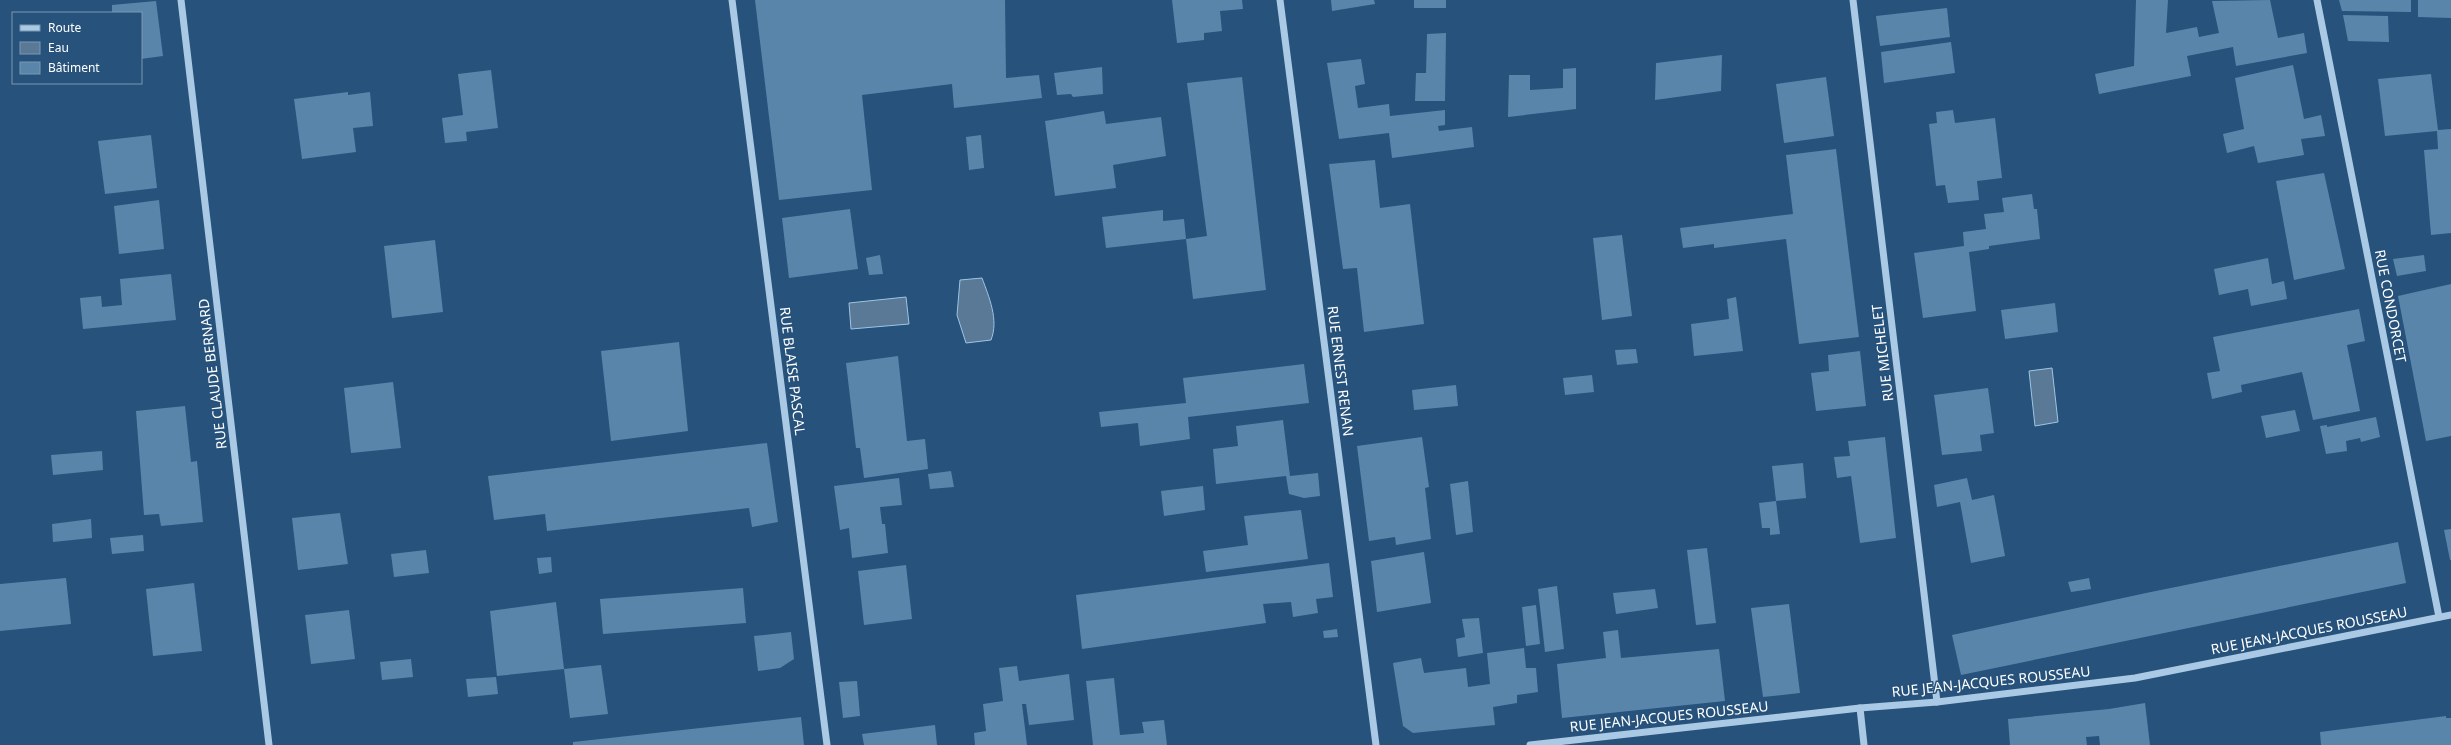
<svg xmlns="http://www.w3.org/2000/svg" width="2451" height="745" font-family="'Noto Sans',sans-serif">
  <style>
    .water { fill: #597996; stroke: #9ec5e5 }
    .building { fill: #5a85ab }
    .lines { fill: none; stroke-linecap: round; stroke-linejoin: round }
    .minor { stroke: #aac9e4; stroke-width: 7 }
    .labels { text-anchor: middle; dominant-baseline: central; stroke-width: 3; stroke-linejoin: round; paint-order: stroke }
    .street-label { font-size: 14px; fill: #fff; stroke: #26527b }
  </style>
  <rect width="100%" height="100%" fill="#26527b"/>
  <!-- water -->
  <g class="water">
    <path d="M982 278C989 297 999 320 991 340L966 343 957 315 960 280Z"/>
    <polygon points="906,297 909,324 851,329 849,303"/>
    <polygon points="2052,368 2058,422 2035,426 2029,371"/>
  </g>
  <!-- building -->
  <g class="building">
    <polygon points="755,0 1005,0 1006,78 1039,75 1042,98 954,108 952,84 862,95 872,190 779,200"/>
    <polygon points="1172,0 1242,0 1243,9 1220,11 1222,31 1204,33 1204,40 1177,43"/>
    <polygon points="1331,0 1374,0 1375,4 1332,11"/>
    <rect x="1414" y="0" width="32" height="8"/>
    <polygon points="2136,0 2168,0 2166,33 2197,27 2199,37 2219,33 2212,1 2270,0 2278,38 2304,33 2307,53 2236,66 2233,47 2187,56 2191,76 2099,94 2095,74 2134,66"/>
    <polygon points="2339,0 2411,0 2411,12 2342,11"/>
    <polygon points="2418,0 2451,0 2451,18 2418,17"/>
    <polygon points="156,1 163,56 141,59 141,13 112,13 112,5"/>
    <polygon points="1947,8 1950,37 1880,46 1876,16"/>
    <polygon points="2343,15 2388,16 2389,42 2348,41"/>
    <polygon points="1446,33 1445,101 1415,101 1416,73 1426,73 1427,34"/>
    <polygon points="1951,42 1955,73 1884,83 1881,52"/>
    <polygon points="1722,55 1721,91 1655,100 1656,63"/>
    <polygon points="1361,59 1365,84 1355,86 1358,108 1389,104 1390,116 1445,110 1445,125 1438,126 1439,131 1472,127 1474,147 1392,158 1389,133 1339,139 1327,63"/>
    <polygon points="2293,65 2304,119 2321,115 2325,136 2301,139 2304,155 2258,163 2254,146 2227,153 2223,134 2244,129 2235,78"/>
    <polygon points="1102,67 1103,94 1073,97 1071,94 1057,95 1054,73"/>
    <polygon points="1576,68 1576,109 1508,117 1509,75 1530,75 1530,90 1563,88 1563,69"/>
    <polygon points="491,70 498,128 466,132 467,141 445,143 442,118 463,115 458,74"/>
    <polygon points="2431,74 2438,130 2451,129 2451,233 2431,235 2424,150 2438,149 2437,131 2385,136 2378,79"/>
    <polygon points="1242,77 1266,290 1193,299 1186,239 1207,236 1187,83"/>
    <polygon points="1826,77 1834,136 1784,143 1776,84"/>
    <polygon points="348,92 348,95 370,92 373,126 353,128 356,152 302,159 294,99"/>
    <polygon points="1953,110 1955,123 1995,118 2002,178 1977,181 1979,200 1948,203 1945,185 1936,186 1929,124 1937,123 1936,112"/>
    <polygon points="1104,111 1106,124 1161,117 1166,156 1113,165 1116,188 1055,196 1045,121"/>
    <polygon points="151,135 157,188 105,194 98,141"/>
    <polygon points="981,135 984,168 969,170 966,137"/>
    <polygon points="1836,149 1859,337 1799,344 1786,239 1714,248 1714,244 1683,248 1680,228 1793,214 1786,155"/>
    <polygon points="1375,160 1380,208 1410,204 1424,324 1364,332 1357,268 1343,269 1329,164"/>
    <polygon points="2324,173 2345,269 2294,280 2276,181"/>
    <polygon points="2032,194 2034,209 2037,209 2040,239 1989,246 1989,249 1969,252 1976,311 1923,318 1914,253 1964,246 1963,232 1986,229 1984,214 2004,212 2002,198"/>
    <polygon points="159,200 164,249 119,254 114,206"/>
    <polygon points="850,209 858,269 789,278 782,218"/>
    <polygon points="1163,210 1163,221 1184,219 1186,239 1106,248 1102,217"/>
    <polygon points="1622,235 1632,316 1602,320 1593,238"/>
    <polygon points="435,240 443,312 392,318 384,246"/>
    <polygon points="880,255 883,274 869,275 866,258"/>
    <polygon points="2424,255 2426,271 2397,276 2393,259"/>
    <polygon points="2268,258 2272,284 2284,281 2287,299 2251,306 2248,289 2219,295 2214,269"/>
    <polygon points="171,274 176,320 83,329 80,298 101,296 102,307 122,305 120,279"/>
    <polygon points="2451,284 2451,436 2426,441 2398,296"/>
    <polygon points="1736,297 1743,351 1694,356 1691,324 1729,319 1727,299"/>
    <polygon points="2055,303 2058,332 2005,339 2001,310"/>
    <polygon points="2359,309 2365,341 2347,345 2360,411 2313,420 2302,372 2241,385 2242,392 2212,399 2207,373 2220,371 2213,337"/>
    <polygon points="679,342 688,431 611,441 601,351"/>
    <polygon points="1636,349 1638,363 1617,365 1615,350"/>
    <polygon points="1860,351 1866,406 1816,411 1811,373 1829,371 1828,355"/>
    <polygon points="898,356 907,441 925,439 928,469 864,478 860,448 856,448 846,363"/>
    <polygon points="1304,364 1309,403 1188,417 1190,439 1140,446 1138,423 1101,427 1099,412 1186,403 1183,378"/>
    <polygon points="1592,375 1594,392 1565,395 1563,378"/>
    <polygon points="393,382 401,448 351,453 344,388"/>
    <polygon points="1456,385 1458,406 1414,410 1412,390"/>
    <polygon points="1988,388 1994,433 1980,435 1982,451 1942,455 1934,395"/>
    <polygon points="185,406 191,462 197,461 203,522 161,526 159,514 144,515 136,411"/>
    <polygon points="2295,410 2300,431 2266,438 2261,416"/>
    <polygon points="2376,417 2380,437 2361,442 2360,438 2346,441 2347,451 2326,454 2320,426 2327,425 2327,427"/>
    <polygon points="1283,420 1290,476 1318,473 1320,496 1304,498 1289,494 1286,476 1216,484 1213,449 1238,446 1236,426"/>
    <polygon points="1422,437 1429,487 1425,488 1431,539 1396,545 1395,537 1369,541 1357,446"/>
    <polygon points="1885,437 1896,538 1860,543 1851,476 1837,478 1834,457 1850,456 1848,441"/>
    <polygon points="767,443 778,522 752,527 749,508 547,531 545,514 494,520 488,476"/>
    <polygon points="102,451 103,470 53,475 51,455"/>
    <polygon points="1803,463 1806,498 1776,501 1772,466"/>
    <polygon points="951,471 954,487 930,489 928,474"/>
    <polygon points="899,478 902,505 880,507 882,524 885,524 888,553 852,558 849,528 840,530 834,486"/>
    <polygon points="1967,478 1972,500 1994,495 2005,556 1971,563 1960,502 1937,507 1934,485"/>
    <polygon points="1468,481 1473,532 1456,535 1450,484"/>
    <polygon points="1203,486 1205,510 1164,516 1161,491"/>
    <polygon points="1776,501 1780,534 1770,535 1770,528 1762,528 1759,503"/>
    <polygon points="1301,510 1308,559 1206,572 1203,551 1248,545 1244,516"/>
    <polygon points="340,513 348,564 298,570 292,518"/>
    <polygon points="91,519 92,538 53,542 52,524"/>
    <polygon points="2451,529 2451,560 2450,560 2444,530"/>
    <polygon points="143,535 144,551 112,554 110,538"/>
    <polygon points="2398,542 2406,583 1961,675 1952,635 2146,593"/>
    <polygon points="1707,548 1716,623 1696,625 1687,550"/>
    <polygon points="426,550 429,573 394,577 391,554"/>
    <polygon points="1424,552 1431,603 1377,612 1371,561"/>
    <polygon points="551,557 552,572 539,574 537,558"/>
    <polygon points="1329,563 1333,597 1316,599 1318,613 1293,617 1291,602 1263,604 1266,623 1082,649 1076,595"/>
    <polygon points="906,565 912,619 864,625 858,571"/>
    <polygon points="66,578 71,624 0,631 0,584"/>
    <polygon points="2089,578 2091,589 2071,592 2068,582"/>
    <polygon points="194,583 202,651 153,656 146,589"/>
    <polygon points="1557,586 1564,649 1545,652 1538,589"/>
    <polygon points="743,588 746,623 603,634 600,599"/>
    <polygon points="1655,589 1658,608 1616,614 1613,593"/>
    <polygon points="556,602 564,669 601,665 608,714 570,718 564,669 497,676 490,611"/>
    <polygon points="1789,604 1800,693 1763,697 1751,608"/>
    <polygon points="1536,605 1540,644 1526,646 1522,607"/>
    <polygon points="349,610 355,659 311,664 305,615"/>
    <polygon points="1479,618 1483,653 1458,657 1456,639 1465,637 1462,619"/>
    <polygon points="1337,629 1338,637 1324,638 1323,631"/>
    <polygon points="1618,630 1621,658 1719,649 1725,701 1562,718 1557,664 1606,658 1603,632"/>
    <polygon points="791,632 794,659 780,668 758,671 754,636"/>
    <polygon points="1524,648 1526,668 1536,668 1538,692 1517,695 1517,703 1493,707 1495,725 1413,733 1403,726 1393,663 1421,658 1424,673 1466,668 1468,687 1490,684 1487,653"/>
    <polygon points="411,659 413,677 382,680 380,662"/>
    <polygon points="1017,666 1019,681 1069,674 1074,720 1029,725 1026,704 1022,704 1027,745 975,745 974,733 986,731 983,704 1003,701 999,668"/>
    <polygon points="496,677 498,694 468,697 466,679"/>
    <polygon points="1114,678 1120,735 1144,733 1142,722 1164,720 1167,745 1093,745 1086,681"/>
    <polygon points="857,681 860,716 843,718 839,682"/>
    <polygon points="2145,703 2150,745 2100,745 2099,736 2086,737 2087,745 2010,745 2008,719 2109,709"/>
    <polygon points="2446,716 2446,718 2451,718 2451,745 2321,745 2320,732"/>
    <polygon points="801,717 804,745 573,745 573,742"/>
    <polygon points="935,725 937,745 864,745 862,734"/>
  </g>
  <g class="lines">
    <!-- minor -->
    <g class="minor">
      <polyline points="181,0 269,745"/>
      <polyline points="732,0 827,745"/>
      <polyline points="1280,0 1376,745"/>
      <polyline points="1853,0 1937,702"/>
      <polyline points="2317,0 2439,617"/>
      <polyline points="1860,708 1864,745"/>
      <polyline points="1530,745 1860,708 1937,702 2135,678 2451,615"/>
    </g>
  </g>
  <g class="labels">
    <!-- street labels -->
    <g class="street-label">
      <text transform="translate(2391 306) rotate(79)">RUE CONDORCET</text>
      <text transform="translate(1882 353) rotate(-97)">RUE MICHELET</text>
      <text transform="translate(793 371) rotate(83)">RUE BLAISE PASCAL</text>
      <text transform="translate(1341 371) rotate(83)">RUE ERNEST RENAN</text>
      <text transform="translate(212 374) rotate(-97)">RUE CLAUDE BERNARD</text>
      <text transform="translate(2309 630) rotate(-11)">RUE JEAN-JACQUES ROUSSEAU</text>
      <text transform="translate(1991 681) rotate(-6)">RUE JEAN-JACQUES ROUSSEAU</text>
      <text transform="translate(1669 716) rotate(-6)">RUE JEAN-JACQUES ROUSSEAU</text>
    </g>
  </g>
  <!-- legend -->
  <rect x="12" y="12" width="130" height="72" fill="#26527b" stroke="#7d97b0"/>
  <rect x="20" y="25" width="20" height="6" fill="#aac9e4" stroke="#7d97b0"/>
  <text x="48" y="32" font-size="12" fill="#ffffff">Route</text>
  <rect x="20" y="42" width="20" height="12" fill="#597996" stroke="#7d97b0"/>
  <text x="48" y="52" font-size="12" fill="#ffffff">Eau</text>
  <rect x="20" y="62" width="20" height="12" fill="#5a85ab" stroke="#7d97b0"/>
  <text x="48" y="72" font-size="12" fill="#ffffff">Bâtiment</text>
</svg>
